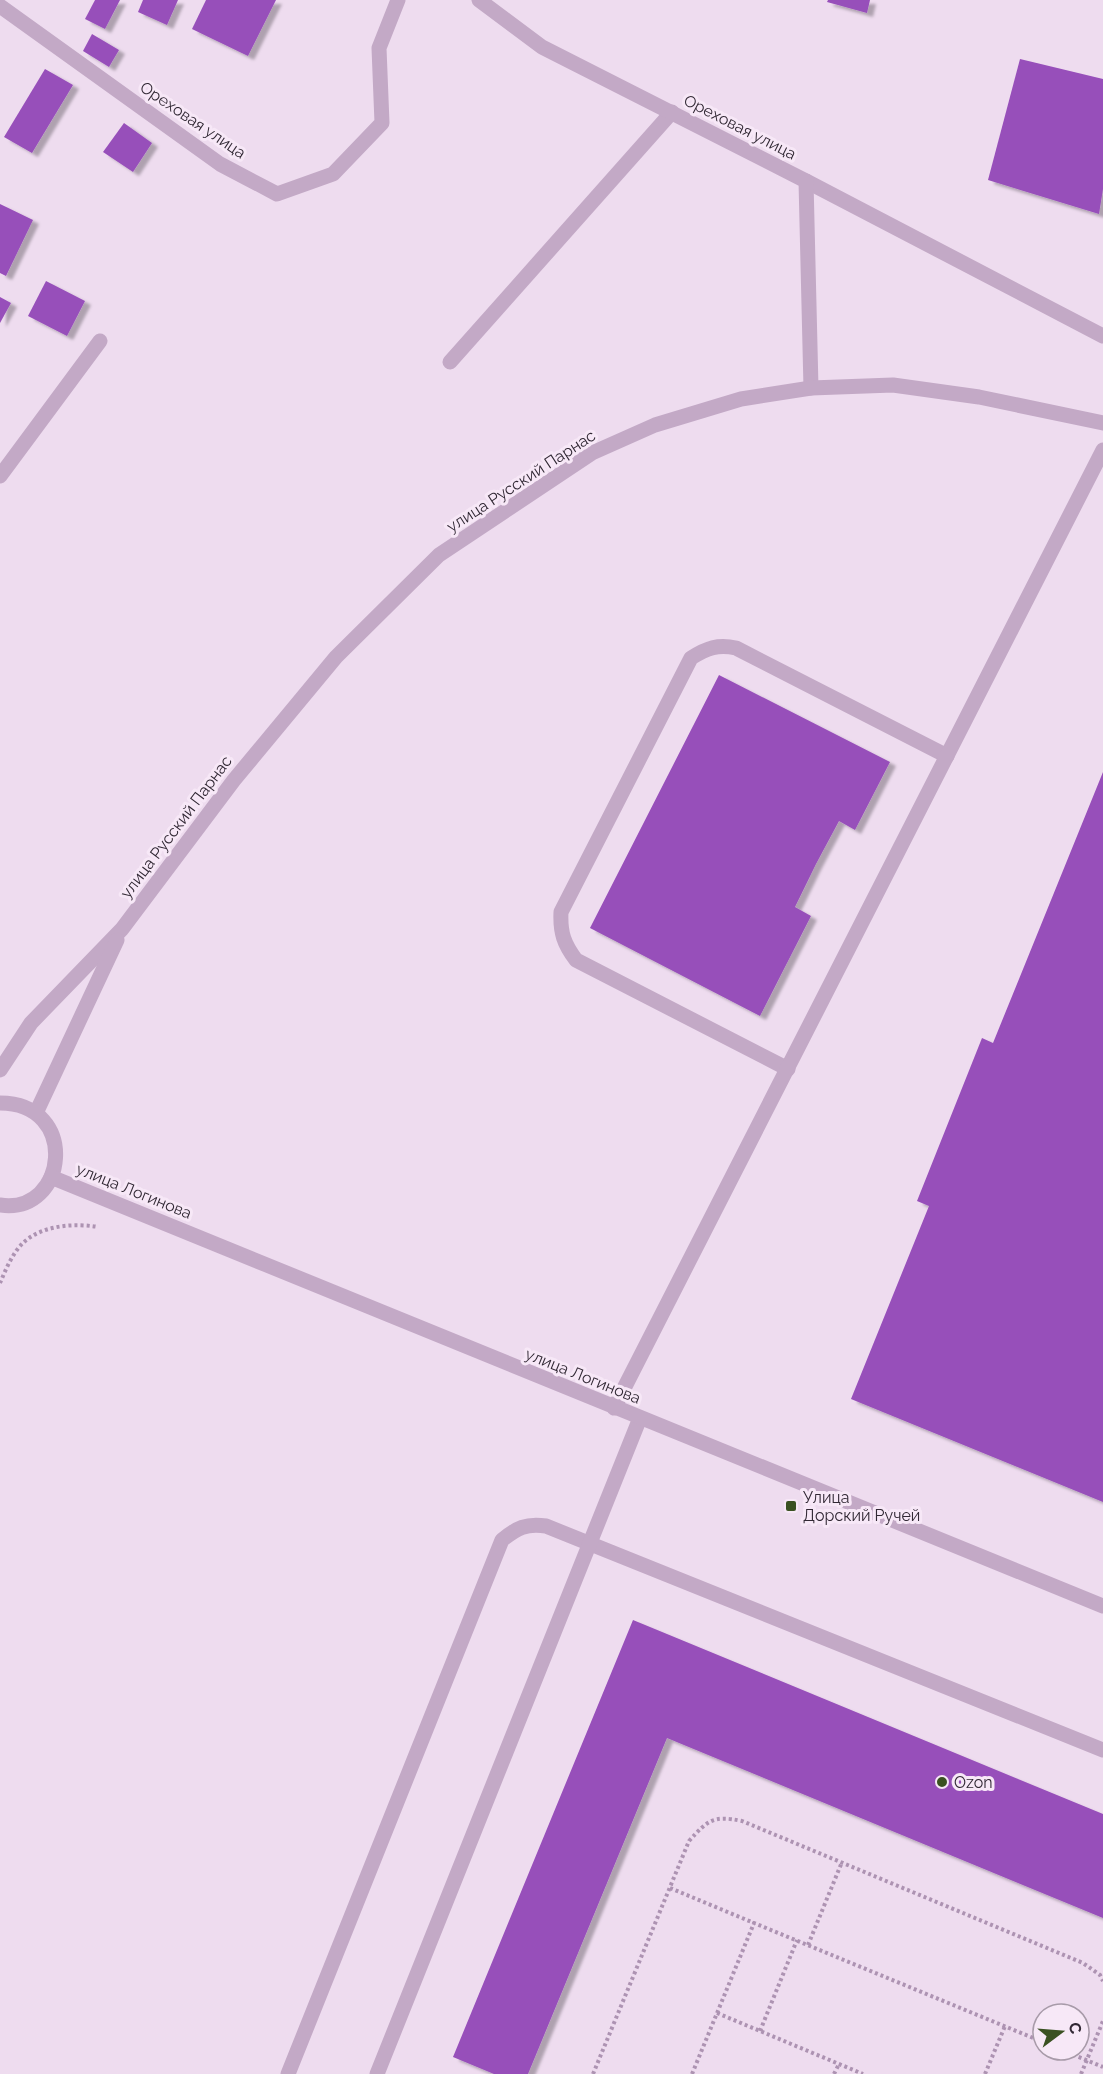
<svg xmlns="http://www.w3.org/2000/svg" width="1103" height="2074" font-family="Raleway,sans-serif">
  <style>
    .building { fill: #974fba; filter: url(#shadow) }
    .lines { fill: none; stroke-linecap: round; stroke-linejoin: round }
    .path { stroke: #ad93b2; stroke-width: 4; stroke-dasharray: 3 3; stroke-linecap: butt }
    .service { stroke: #c3a9c6; stroke-width: 15 }
    .minor { stroke: #c3a9c6; stroke-width: 15 }
    .poi-dot { fill: #3a5122; stroke: #f7e8f7; stroke-width: 2 }
    .labels { text-anchor: middle; dominant-baseline: central; stroke-width: 6; stroke-linejoin: round; paint-order: stroke }
    .street-label { font-size: 16px; fill: #312834; stroke: #f7e8f7 }
    .poi-label { font-size: 16px; fill: #312834; stroke: #f7e8f7; text-anchor: start }
  </style>
  <defs>
    <filter id="shadow"><feDropShadow dx="6" dy="4" stdDeviation="1.5" flood-color="#0004"/></filter>
  </defs>
  <rect width="100%" height="100%" fill="#eedcef"/>
  <!-- building -->
  <g class="building">
    <polygon points="95,0 120,0 105,29 85,19"/>
    <polygon points="143,0 178,0 167,25 138,12"/>
    <polygon points="206,0 276,0 248,56 192,29"/>
    <polygon points="828,0 870,0 867,13 827,2"/>
    <polygon points="92,34 119,50 109,67 83,51"/>
    <polygon points="1020,59 1103,79 1103,189 1099,214 988,180"/>
    <polygon points="45,69 73,85 32,153 4,137"/>
    <polygon points="124,123 152,143 133,172 103,152"/>
    <polygon points="0,204 33,220 6,276 0,273"/>
    <polygon points="46,281 85,301 67,336 28,316"/>
    <polygon points="0,297 11,303 0,323"/>
    <polygon points="719,675 890,762 855,830 839,821 816,864 795,907 811,916 760,1016 590,928"/>
    <polygon points="1103,772 1103,1502 851,1399 929,1206 917,1201 982,1038 993,1043"/>
    <polygon points="633,1620 1103,1814 1103,1918 667,1738 528,2074 494,2074 453,2057"/>
  </g>
  <g class="lines">
    <!-- path -->
    <g class="path">
      <path d="M0 1283C6 1269 13 1252 24 1242 43 1225 75 1223 98 1227"/>
      <polyline points="670,1888 754,1923"/>
      <polyline points="808,1945 842,1862"/>
      <polyline points="717,2013 863,2074"/>
      <polyline points="760,2031 797,1940"/>
      <polyline points="1062,2050 1103,2067"/>
      <path d="M593 2074 689 1841C708 1820 713 1815 742 1821L1083 1963 1100 1975 1103 1981"/>
      <polyline points="692,2074 754,1923 1043,2042"/>
      <polyline points="834,2074 839,2064"/>
      <polyline points="985,2074 1005,2026"/>
      <polyline points="1081,2074 1103,2021"/>
    </g>
    <!-- service -->
    <g class="service">
      <polyline points="806,181 1103,336"/>
      <polyline points="450,362 672,112"/>
      <path d="M788 1069 576 960C564 944 560 933 561 912L691 658C707 648 718 644 736 648L947 756"/>
      <polyline points="614,1408 1103,450"/>
      <path d="M288 2074 502 1540C517 1528 526 1523 546 1526L1103 1750"/>
      <polyline points="377,2074 640,1418"/>
    </g>
    <!-- minor -->
    <g class="minor">
      <polyline points="479,0 542,47 806,181 811,388"/>
      <polyline points="0,6 220,164 277,194 333,174 382,123 379,48 398,0"/>
      <polyline points="0,476 100,341"/>
      <polyline points="0,1070 31,1023 122,929 234,780 336,657 439,555 592,453 655,425 741,399 811,388 893,385 979,397 1103,423"/>
      <path d="M0 1103C80 1103 68 1215 0 1205"/>
      <polyline points="36,1113 117,940"/>
      <polyline points="51,1177 1103,1606"/>
    </g>
  </g>
  <!-- markers -->
  <g class="poi-dot">
    <rect x="785" y="1500" width="12" height="12" rx="3"/>
    <circle cx="942" cy="1782" r="6"/>
  </g>
  <g class="labels">
    <!-- street labels -->
    <g class="street-label">
      <text transform="translate(193 120) rotate(34)">Ореховая улица</text>
      <text transform="translate(740 127) rotate(27)">Ореховая улица</text>
      <text transform="translate(521 481) rotate(-33)">улица Русский Парнас</text>
      <text transform="translate(176 827) rotate(-53)">улица Русский Парнас</text>
      <text transform="translate(134 1191) rotate(22)">улица Логинова</text>
      <text transform="translate(583 1376) rotate(22)">улица Логинова</text>
    </g>
    <!-- poi labels -->
    <g class="poi-label">
      <text x="803" y="1497">Улица<tspan x="803" dy="18">Дорский Ручей</tspan></text>
      <text x="954" y="1782">Ozon</text>
    </g>
  </g>
  <!-- north arrow -->
  <g transform="translate(1061 2032) rotate(74)"><circle r="28" fill="#f7e8f7" stroke="#a89ba9" stroke-width="1.5"/>
  <path d="M0-4.5L10 22L0 15L-10 22Z" fill="#3a5122"/>
  <text y="-9" font-size="16" font-weight="bold" text-anchor="middle" fill="#312834">С</text>
  </g>
</svg>
